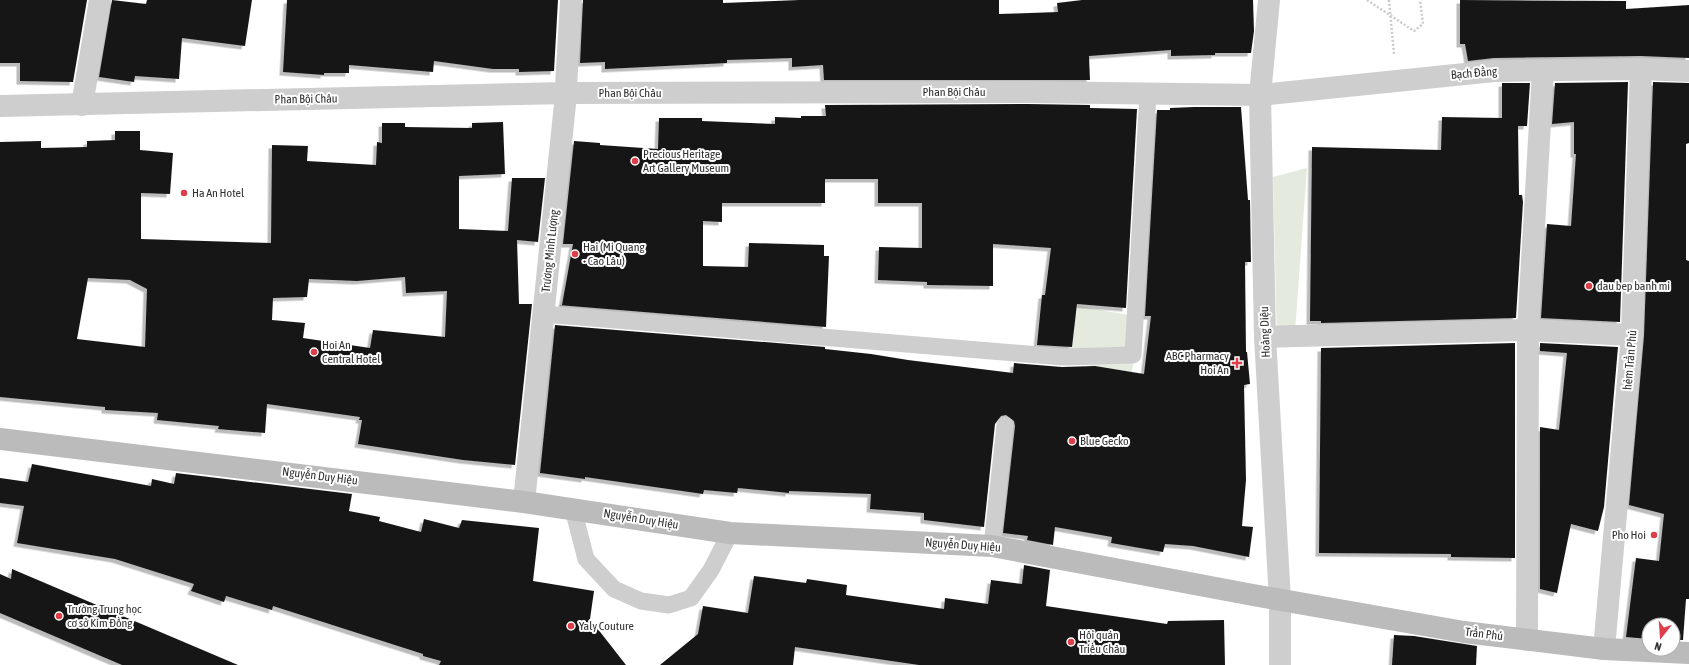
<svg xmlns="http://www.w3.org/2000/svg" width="1689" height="665" font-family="'Asap Condensed',sans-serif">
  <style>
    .green { fill: #e4eadd }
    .building { fill: #181818; fill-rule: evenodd; filter: url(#shadow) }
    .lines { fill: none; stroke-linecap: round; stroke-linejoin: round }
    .path { stroke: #cbcbcb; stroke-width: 2.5; stroke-dasharray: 2 2; stroke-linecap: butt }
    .service { stroke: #cecece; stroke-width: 17 }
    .minor { stroke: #cecece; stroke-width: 22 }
    .tertiary { stroke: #cecece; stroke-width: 22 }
    .secondary { stroke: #bbb; stroke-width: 22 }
    .poi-dot { fill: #dd3e49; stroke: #fff; stroke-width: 1.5 }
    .labels { text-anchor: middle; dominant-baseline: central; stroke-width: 4; stroke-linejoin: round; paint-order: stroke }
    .street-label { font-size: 12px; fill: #313131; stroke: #fff }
    .poi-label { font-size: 12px; fill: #313131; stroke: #fff; text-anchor: start }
  </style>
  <defs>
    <filter id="shadow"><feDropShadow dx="-3.5" dy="3.5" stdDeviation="0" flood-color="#0004"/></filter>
  </defs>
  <rect width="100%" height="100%" fill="#fff"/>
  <!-- green -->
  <g class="green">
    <polygon points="1307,168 1294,345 1277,344 1273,177"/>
    <polygon points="1078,306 1140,317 1132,372 1066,362"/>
  </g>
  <!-- building -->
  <g class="building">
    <polygon points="0,0 87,0 73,82 20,81 20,63 0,63"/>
    <polygon points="112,0 146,4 147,0 252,0 245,46 182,38 179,79 135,76 134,82 99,77"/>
    <polygon points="287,0 558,0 554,71 519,72 519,69 493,69 434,61 433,72 349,65 349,73 324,73 324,75 283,72"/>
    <polygon points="583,0 723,0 723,3 799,0 999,0 999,14 1058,12 1057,3 1082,0 1253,0 1254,31 1251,53 1215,53 1215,55 1171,56 1171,50 1089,56 1090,80 824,80 823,65 792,67 792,58 727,60 727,63 605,69 605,62 580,63"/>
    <polygon points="1460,0 1626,1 1626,9 1689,5 1689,58 1641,56 1494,58 1468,61 1465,44 1460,44"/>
    <polygon points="1628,82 1620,322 1541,318 1547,224 1571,226 1576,154 1574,154 1574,122 1552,124 1555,83"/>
    <polygon points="1653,82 1689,83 1689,143 1686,144 1686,260 1689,261 1689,599 1686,599 1683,640 1673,640 1673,625 1649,625 1649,639 1626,637 1636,558 1659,561 1664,514 1629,505 1644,336"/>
    <polygon points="1502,83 1530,83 1527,126 1518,126 1519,195 1522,195 1523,202 1516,318 1321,323 1321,321 1310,321 1312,147 1441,150 1442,117 1502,118"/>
    <polygon points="1028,104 1090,105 1090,108 1137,109 1126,308 1077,304 1072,347 1037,345 1042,295 1045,295 1051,248 993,244 993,286 927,285 927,282 878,280 879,247 922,248 922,203 878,203 878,179 825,179 825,203 722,203 722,222 703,221 703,266 748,267 749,243 824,245 824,256 829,256 826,327 558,305 562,305 573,244 563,244 574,141 600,143 600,145 658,149 659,118 702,118 702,121 775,124 775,117 801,118 801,116 826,116 825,105"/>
    <polygon points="1194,107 1241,107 1248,200 1250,200 1251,262 1245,262 1246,352 1247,352 1250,384 1244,385 1246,480 1242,526 1253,527 1249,557 1193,546 1165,544 1163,552 1111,543 1112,537 1055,527 1053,545 1027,540 1028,536 1003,533 1015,426 1014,421 1006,415 1001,416 995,424 984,527 924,520 924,513 870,509 871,494 789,491 789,493 738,488 737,493 704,490 703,494 585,477 585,479 540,473 555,325 825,347 825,349 871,354 908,360 1013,373 1014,363 1062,367 1095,366 1144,374 1151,316 1145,316 1157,110 1170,110 1170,108"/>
    <path d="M503 122 505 174 459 176V229L508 231 512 178H545L538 242 517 240 519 304H532L515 465 463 460 358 444 362 420H359L360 417 267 404 265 433 218 429 219 426 157 420 158 413 105 410V407L0 397V142L41 141V148L87 147V141L115 140V131H140V150L173 153 170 194 141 193V239L271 243 272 145 308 146 307 161 376 165 377 142 382 143V123H405V127L472 128V123ZM405 277 406 293 447 291 445 337 373 330 370 348 303 338 305 323 272 320 273 298 307 297 309 279 357 281ZM88 278 130 280 147 289 145 347 77 339Z"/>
    <polygon points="1515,343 1515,558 1451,557 1451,554 1319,553 1321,348"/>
    <polygon points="1540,343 1618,347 1604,507 1598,531 1571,524 1557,593 1540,589 1540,427 1559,430 1567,353 1540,351"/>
    <polygon points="32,464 151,486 152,479 174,484 176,473 352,494 349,511 380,517 379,521 421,532 424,519 459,528 462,520 539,528 533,581 594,591 590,619 626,665 439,665 441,661 423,656 423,654 273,606 272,610 226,596 224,602 191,591 194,584 115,559 17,543 24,506 0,503 0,478 28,482"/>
    <polygon points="1024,565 1050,570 1046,606 1167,624 1168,621 1224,620 1225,665 919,665 795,647 793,665 660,665 698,634 703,606 748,613 754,576 806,583 807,579 847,585 846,595 944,609 945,598 988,604 991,580 1022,584"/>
    <polygon points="12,569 238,665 122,665 0,613 0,574 11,579"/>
    <polygon points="1394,635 1414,636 1477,646 1476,665 1392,665"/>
  </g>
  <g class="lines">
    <!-- path -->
    <g class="path">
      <polyline points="1367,0 1414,31 1423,24 1420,0"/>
      <polyline points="1389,0 1394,54"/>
    </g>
    <!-- service -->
    <g class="service">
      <polyline points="543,314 1063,357 1133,355 1148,94"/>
      <polyline points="573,509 586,559 614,589 641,601 669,605 691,598 711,570 730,533"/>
      <polyline points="992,546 1005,425"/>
    </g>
    <!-- minor -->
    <g class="minor">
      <polyline points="1543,71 1528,330 1632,335"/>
      <polyline points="1260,95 1269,0"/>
      <polyline points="82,105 100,0"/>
      <polyline points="1265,337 1528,330 1527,640"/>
      <polyline points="524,502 565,104 571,0"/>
      <polyline points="1604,649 1632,335 1641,69"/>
    </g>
    <!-- tertiary -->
    <g class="tertiary">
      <polyline points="1260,95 1265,337 1280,600 1280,665"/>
      <polyline points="0,106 566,93 1028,92 1260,95 1494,71 1641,69 1689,71"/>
    </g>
    <!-- secondary -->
    <polyline class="secondary" points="0,439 524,502 730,533 992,546 1253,595 1464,632 1604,649 1689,653"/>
  </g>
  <!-- markers -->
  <g class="poi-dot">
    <circle cx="635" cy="161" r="4"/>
    <circle cx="184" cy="193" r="4"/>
    <circle cx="575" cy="254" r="4"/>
    <circle cx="1589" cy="286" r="4"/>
    <circle cx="314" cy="352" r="4"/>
    <path d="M1235 357h4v4h4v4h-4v4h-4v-4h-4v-4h4z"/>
    <circle cx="1072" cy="441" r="4"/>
    <circle cx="1654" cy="535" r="4"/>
    <circle cx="59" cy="616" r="4"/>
    <circle cx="571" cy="626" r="4"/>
    <circle cx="1071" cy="642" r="4"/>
  </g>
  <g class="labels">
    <!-- street labels -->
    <g class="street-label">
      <text transform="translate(1474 73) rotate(-5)">Bạch Đằng</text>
      <text x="954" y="92">Phan Bội Châu</text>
      <text x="630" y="93">Phan Bội Châu</text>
      <text transform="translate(306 99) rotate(-1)">Phan Bội Châu</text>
      <text transform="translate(550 251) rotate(-84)">Trương Minh Lượng</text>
      <text transform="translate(1265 332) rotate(-92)">Hoàng Diệu</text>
      <text transform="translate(1630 360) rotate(-85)">hẻm Trần Phú</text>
      <text transform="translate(320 476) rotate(7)">Nguyễn Duy Hiệu</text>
      <text transform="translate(641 519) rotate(9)">Nguyễn Duy Hiệu</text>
      <text transform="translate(963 545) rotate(4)">Nguyễn Duy Hiệu</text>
      <text transform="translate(1484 634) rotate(7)">Trần Phú</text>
    </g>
    <!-- poi labels -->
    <g class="poi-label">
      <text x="643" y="154">Precious Heritage<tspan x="643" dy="14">Art Gallery Museum</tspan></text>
      <text x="192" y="193">Ha An Hotel</text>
      <text x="583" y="247">Hai (Mì Quang<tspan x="583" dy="14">- Cao Lâu)</tspan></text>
      <text x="1597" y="286">dau bep banh mi</text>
      <text x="322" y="345">Hoi An<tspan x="322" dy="14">Central Hotel</tspan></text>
      <text x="1229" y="356" text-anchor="end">ABC Pharmacy<tspan x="1229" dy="14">Hoi An</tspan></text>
      <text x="1080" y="441">Blue Gecko</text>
      <text x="1646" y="535" text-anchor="end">Pho Hoi</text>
      <text x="67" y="609">Trường Trung học<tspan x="67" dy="14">cơ sở Kim Đồng</tspan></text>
      <text x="579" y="626">Yaly Couture</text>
      <text x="1079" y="635">Hội quán<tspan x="1079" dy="14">Triều Châu</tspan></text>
    </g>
  </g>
  <!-- north arrow -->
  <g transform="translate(1661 637) rotate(197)"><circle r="19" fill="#ffffff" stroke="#adadad"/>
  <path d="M0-3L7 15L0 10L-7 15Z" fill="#dd3e49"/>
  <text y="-6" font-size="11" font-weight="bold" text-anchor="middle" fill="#313131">N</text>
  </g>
</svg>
